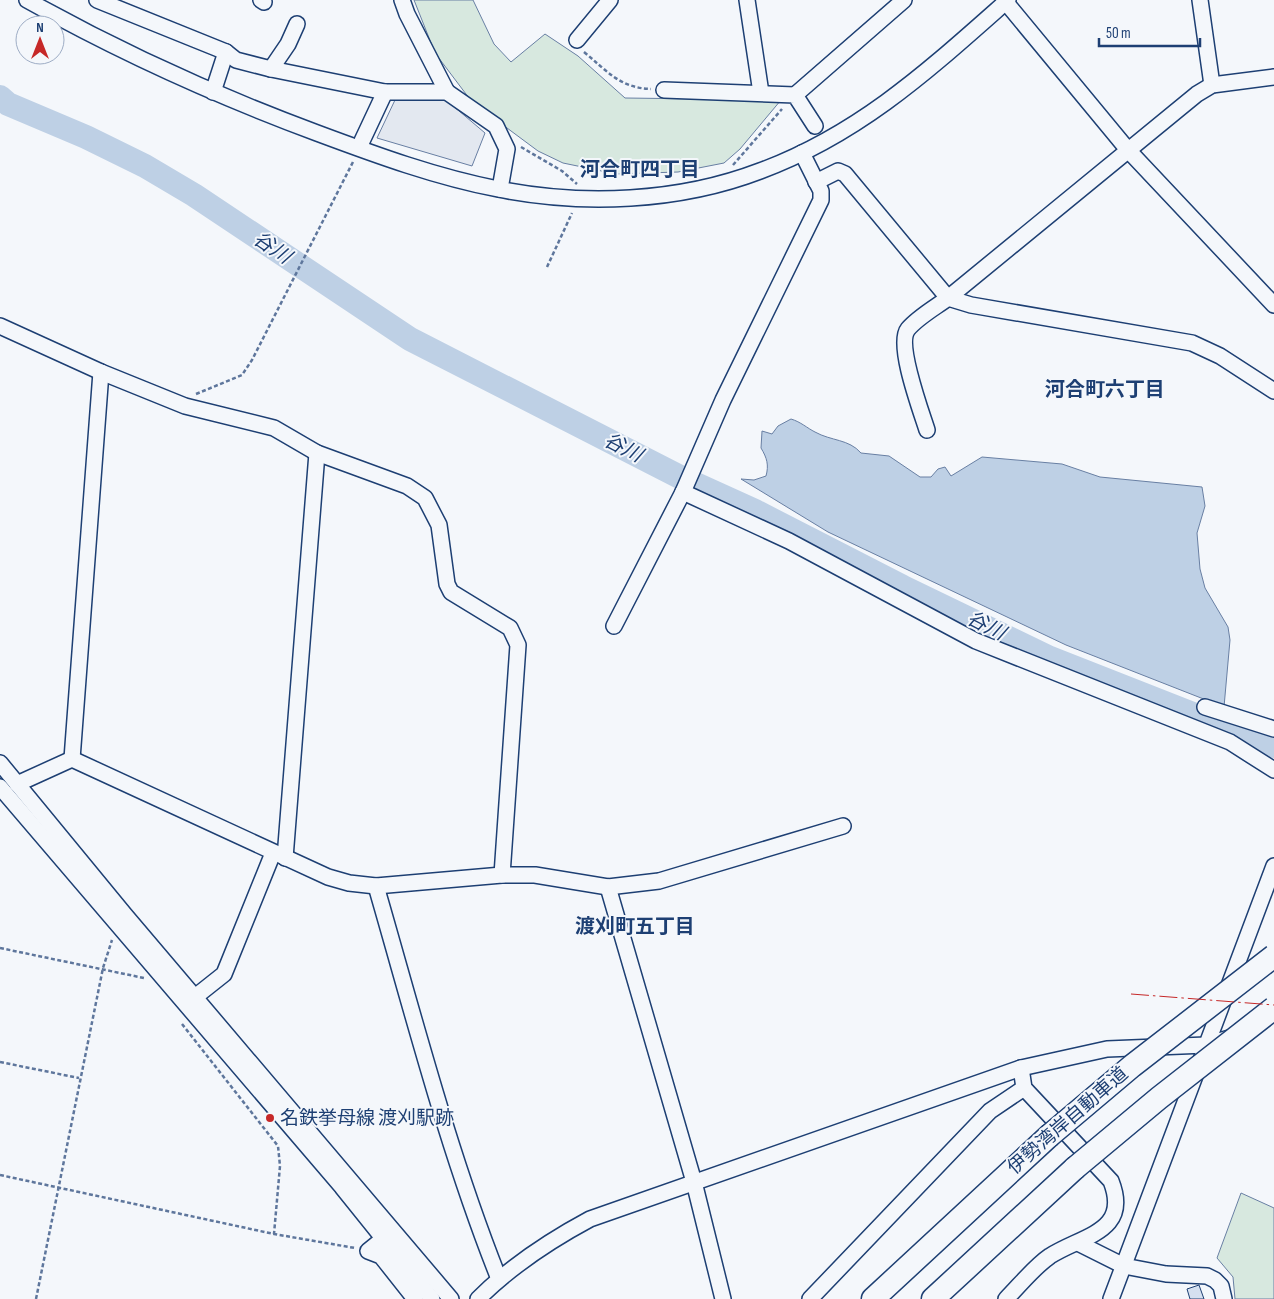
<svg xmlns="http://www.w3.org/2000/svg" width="1274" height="1299" font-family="'Sofia Sans Condensed','Noto Sans JP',sans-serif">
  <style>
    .green { fill: #d7e8df; stroke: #687fa3 }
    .parking { fill: #e3e8f0; stroke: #687fa3 }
    .water { fill: #bed0e5; stroke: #687fa3 }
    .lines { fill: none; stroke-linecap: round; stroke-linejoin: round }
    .river { stroke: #bed0e5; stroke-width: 24 }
    .building { fill: #d5e0f0; stroke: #1d3f73 }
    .minor-casing { stroke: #1d3f73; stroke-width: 18 }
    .highway-casing { stroke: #1d3f73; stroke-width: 25 }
    .path { stroke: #5e769c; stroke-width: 2.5; stroke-dasharray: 4 2.5; stroke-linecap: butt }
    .minor { stroke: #f4f7fb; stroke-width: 15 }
    .highway { stroke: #f4f7fb; stroke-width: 22 }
    .highway-bridge-casing { stroke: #1d3f73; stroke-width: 25; stroke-linecap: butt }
    .highway-bridge { stroke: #f4f7fb; stroke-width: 22 }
    .power { stroke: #c62828; stroke-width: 1; stroke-dasharray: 18 4 2.5 4; stroke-linecap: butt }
    .poi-dot { fill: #c62828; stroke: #f4f7fb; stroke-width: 2 }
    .labels { text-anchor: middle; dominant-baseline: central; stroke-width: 4; stroke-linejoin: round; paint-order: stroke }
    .poi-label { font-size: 19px; fill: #1d3f73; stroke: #f4f7fb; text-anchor: start }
    .street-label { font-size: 19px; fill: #1d3f73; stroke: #f4f7fb }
    .neighbourhood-label { font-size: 20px; font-weight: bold; fill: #1d3f73; stroke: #f4f7fb }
    .water-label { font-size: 20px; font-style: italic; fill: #1d3f73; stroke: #f4f7fb }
  </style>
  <rect width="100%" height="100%" fill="#f4f7fb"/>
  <!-- green -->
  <g class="green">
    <polygon points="414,0 473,0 494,44 511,62 545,34 578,56 625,98 781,100 740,149 724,163 678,172 616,174 563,163 538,151 472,102 435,53"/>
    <polygon points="1241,1193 1274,1208 1274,1299 1235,1299 1233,1277 1217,1258"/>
  </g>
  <!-- parking -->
  <polygon class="parking" points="445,99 485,133 472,166 377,138 395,100"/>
  <!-- water -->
  <path class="water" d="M791 419C801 422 807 428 815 432 831 441 849 439 861 453L889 456 920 477H931L938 469 945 467 951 476 982 457 1062 464 1100 477 1202 487 1205 506 1197 533 1200 569 1205 588 1228 627 1230 640 1224 707 1066 645 828 532 741 479 754 480 766 476C769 465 767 458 761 448L762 431 772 434 778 426Z"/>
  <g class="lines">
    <!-- river -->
    <polyline class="river" points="0,97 8,104 86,137 145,166 194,195 410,339 680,477 755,511 903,587 1050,658 1274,746"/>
  </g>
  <!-- building -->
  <polygon class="building" points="1199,1285 1204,1299 1190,1299 1187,1289"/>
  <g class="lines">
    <!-- minor casing -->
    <g class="minor-casing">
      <g id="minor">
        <path d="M27 0C120 52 217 96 317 133 376 155 436 177 498 189 583 206 679 202 760 171 860 134 930 69 1008 0"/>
        <polyline points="97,0 226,52 236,60 271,69 385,92 447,92 496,126 507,149 500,189"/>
        <polyline points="261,0 264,2"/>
        <polyline points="402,0 407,14 447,92"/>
        <polyline points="747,0 761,93"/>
        <polyline points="1004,0 1128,150 1274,305"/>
        <polyline points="1200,0 1212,85"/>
        <polyline points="577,40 610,0"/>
        <polyline points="271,69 288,44 297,24"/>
        <polyline points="664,90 795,95 815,126"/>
        <polyline points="213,92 226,52"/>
        <polyline points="795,95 904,0"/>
        <polyline points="362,141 385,92"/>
        <polyline points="816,182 838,171 845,174 948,298 1197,94 1212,85 1274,77"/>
        <polyline points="0,326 101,372 185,406 274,428 317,453 407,486 425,498 439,525 447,584 451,592 510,628 518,645 502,875"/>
        <path d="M927 430C921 411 896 344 908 329 918 317 936 307 948 298L971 305 1192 343 1220 356 1274 391"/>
        <polyline points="683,492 789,541 976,641 1230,742 1274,770"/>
        <polyline points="614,626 683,492 723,400 821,200 821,191 802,153"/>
        <polyline points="1205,707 1274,729"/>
        <polyline points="72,759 328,877 349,883 376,886 502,875 535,875 608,887 659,881 843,826"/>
        <polyline points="72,759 101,372"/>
        <polyline points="0,763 125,915 451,1299"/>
        <polyline points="17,784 72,759"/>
        <polyline points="0,787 342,1187 432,1299"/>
        <polyline points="285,858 317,453"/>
        <path d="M376 886C414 1017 448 1151 499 1279"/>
        <polyline points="608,887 694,1182 723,1299"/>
        <polyline points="195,997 224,974 273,853"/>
        <polyline points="389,1234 368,1251 381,1256 415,1299"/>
        <polyline points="1078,1243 1124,1266 1166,1274 1207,1276 1215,1280 1221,1286 1224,1299"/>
        <path d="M478 1299C511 1266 549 1241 590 1219L1021 1068 1107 1049 1206 1045 1229 1038"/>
        <polyline points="810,1299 990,1111 1024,1088"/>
        <path d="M1006 1299C1020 1285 1034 1267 1050 1256 1083 1235 1131 1232 1111 1181L1024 1088 1021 1068"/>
        <polyline points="1111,1299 1274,866"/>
      </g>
    </g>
    <!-- highway casing -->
    <g class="highway-casing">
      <g id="highway">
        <polyline points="873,1299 1049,1136"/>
        <polyline points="933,1299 1075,1168"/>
      </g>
    </g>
    <!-- path -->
    <g class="path">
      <path d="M584 52C607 71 620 88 651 89"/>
      <polyline points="521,147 562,171 577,184"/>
      <polyline points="733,165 782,109"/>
      <polyline points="547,267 572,213"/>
      <polyline points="196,394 242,375 252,360 354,160"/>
      <polyline points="0,948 144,978"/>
      <polyline points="182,1024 278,1146 280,1166 274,1234"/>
      <polyline points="0,1062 79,1078"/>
      <polyline points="0,1175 274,1234 355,1248"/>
      <polyline points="36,1299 103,968 112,940"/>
    </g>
    <!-- minor -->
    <use href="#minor" class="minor"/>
    <!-- highway -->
    <use href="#highway" class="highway"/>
    <!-- highway-bridge casing -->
    <g class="highway-bridge-casing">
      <g id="highway-bridge">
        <polyline points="1049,1136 1132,1066 1274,956"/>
        <polyline points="1075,1168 1159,1098 1274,1008"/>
      </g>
    </g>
    <!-- highway-bridge -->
    <use href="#highway-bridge" class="highway-bridge"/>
    <!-- power -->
    <polyline class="power" points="1131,994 1274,1005"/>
  </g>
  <!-- markers -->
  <circle class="poi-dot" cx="270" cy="1118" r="5"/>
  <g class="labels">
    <!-- poi labels -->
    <g class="poi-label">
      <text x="280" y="1118">名鉄挙母線 渡刈駅跡</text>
    </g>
    <!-- street labels -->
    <g class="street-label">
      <text transform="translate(1068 1121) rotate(-41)">伊勢湾岸自動車道</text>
    </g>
    <!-- neighbourhood labels -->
    <g class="neighbourhood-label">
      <text x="640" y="170">河合町四丁目</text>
      <text x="1105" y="390">河合町六丁目</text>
      <text x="635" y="927">渡刈町五丁目</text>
    </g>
    <!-- water labels -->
    <g class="water-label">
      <text transform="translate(272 248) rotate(34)">谷川</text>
      <text transform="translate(623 448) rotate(27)">谷川</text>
      <text transform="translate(986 626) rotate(27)">谷川</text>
    </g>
  </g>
  <!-- north arrow -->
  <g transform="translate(40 40)"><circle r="24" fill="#f4f7fb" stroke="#9eadc5"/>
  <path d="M0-4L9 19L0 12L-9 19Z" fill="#c62828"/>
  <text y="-8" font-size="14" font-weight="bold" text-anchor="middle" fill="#1d3f73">N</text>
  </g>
  <!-- scale -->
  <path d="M1099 38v8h101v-8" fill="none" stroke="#1d3f73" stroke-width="2.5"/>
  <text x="1106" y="38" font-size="15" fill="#1d3f73" stroke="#f4f7fb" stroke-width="4" paint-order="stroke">50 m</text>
</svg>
